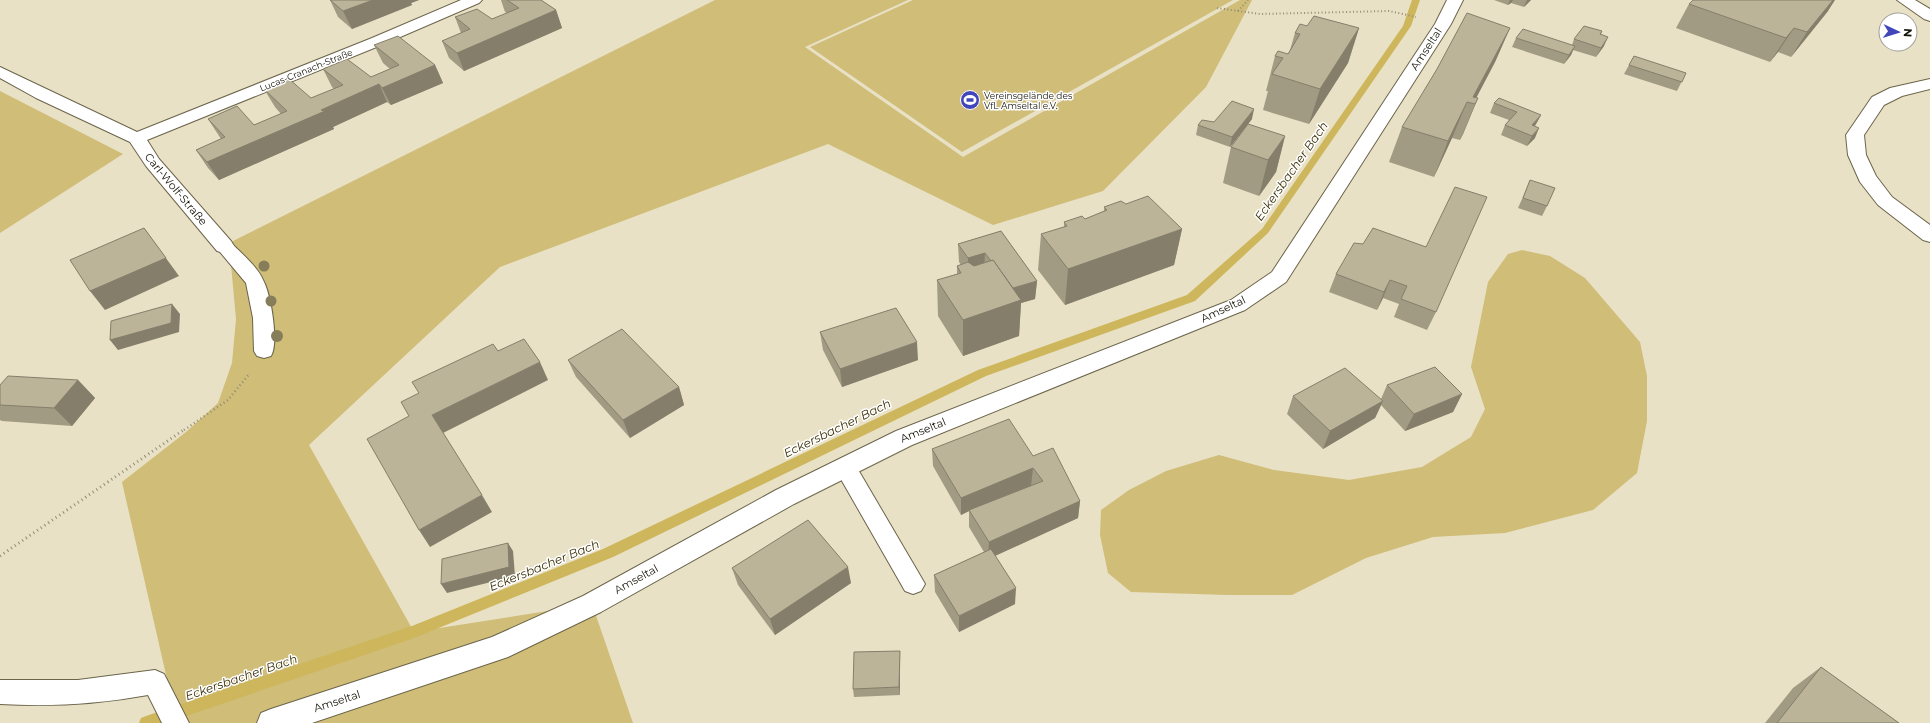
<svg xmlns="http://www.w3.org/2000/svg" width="1930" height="723" font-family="Montserrat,sans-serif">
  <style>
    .green { fill: #cfbd78 }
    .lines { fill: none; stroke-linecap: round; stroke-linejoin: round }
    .stream { fill: #cdb65b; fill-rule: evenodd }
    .service-casing { stroke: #6b644b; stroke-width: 2 }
    .minor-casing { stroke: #6b644b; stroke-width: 2 }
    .tertiary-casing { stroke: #6b644b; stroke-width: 2 }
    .path-far2 { stroke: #938d78; stroke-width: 2; stroke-dasharray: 1 2.5; stroke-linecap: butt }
    .path-far1 { stroke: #938d78; stroke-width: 2.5; stroke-dasharray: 1 3; stroke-linecap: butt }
    .path { stroke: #938d78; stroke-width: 3; stroke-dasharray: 1 3.5; stroke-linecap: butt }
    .service { fill: #fff; fill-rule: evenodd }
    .minor { fill: #fff; fill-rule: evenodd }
    .tertiary { fill: #fff; fill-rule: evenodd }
    .tree { fill: #867d5a }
    .wall { fill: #a29b84 }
    .shaded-wall { fill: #847e6b }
    .building { fill: #bcb499; stroke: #847e6b }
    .labels { text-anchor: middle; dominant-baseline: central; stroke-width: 3; stroke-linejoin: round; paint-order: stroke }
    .far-street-label { font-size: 9px; fill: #161409; stroke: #fff }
    .far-poi-label { font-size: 9px; fill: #161409; stroke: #fff; text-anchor: start }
    .street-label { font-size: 11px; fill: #161409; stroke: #fff }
    .water-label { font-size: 12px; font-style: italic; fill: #3b3108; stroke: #fff }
  </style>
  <rect width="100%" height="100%" fill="#e9e1c5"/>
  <!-- green -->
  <g class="green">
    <polygon points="715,0 908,0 805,47 963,157 1240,0 1252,0 1206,87 1103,191 993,225 828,144 500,267 309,445 414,632 592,604 633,723 177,723 122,482 186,432 218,403 232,363 236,319 229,243"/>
    <polygon points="913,0 1233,0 962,152 810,47"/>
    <polygon points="0,91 123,154 0,233"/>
    <polygon points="1522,250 1550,256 1585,278 1640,342 1647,376 1647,421 1637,473 1593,510 1505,533 1433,537 1366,558 1292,595 1228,595 1131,592 1108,573 1100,535 1101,510 1129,490 1166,471 1219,455 1274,470 1349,480 1422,467 1471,437 1485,409 1471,367 1488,282 1508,254"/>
  </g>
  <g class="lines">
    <!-- stream -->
    <polygon class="stream" points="1412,0 1420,0 1411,26 1268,233 1195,301 986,376 613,557 414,638 166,723 139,723 141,718 146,716 412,626 603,549 978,370 1187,295 1262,229 1403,26"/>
    <!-- service casing -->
    <g class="service-casing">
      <g id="service">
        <path d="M224 240 230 242C241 253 257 266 263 280 271 294 279 343 271 356L264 358 257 356 254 351 253 318 246 283 215 246 218 242Z"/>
        <polygon points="845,458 853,461 921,577 925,584 921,591 913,594 905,591 834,467 837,461"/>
        <path d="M155 670 164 674 189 723H162L148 695C99 704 50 707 0 704V680H78Z"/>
      </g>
    </g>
    <!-- minor casing -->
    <g class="minor-casing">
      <g id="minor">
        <polygon points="461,0 482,0 479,3 384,44 147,140 159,159 231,241 234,246 231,251 224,253 217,251 146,166 130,142 36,98 0,78 0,67 137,132 372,38"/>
        <polygon points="1447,0 1463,0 1451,24 1286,282 1245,310 912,445 794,504 601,612 508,657 312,723 257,723 261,713 271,709 492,637 583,596 776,490 896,431 1231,300 1272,272 1435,24"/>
        <polygon points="1930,79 1930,89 1902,96 1884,105 1864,135 1866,155 1876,176 1892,197 1930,225 1930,242 1923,240 1878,205 1860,182 1848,155 1846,135 1872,97 1890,88"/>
      </g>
    </g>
    <!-- tertiary casing -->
    <g class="tertiary-casing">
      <polygon id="tertiary" points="1897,0 1915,0 1930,9 1930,21 1924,19"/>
    </g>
    <!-- path-far2 -->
    <g class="path-far2">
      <polyline points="1217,8 1260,14 1389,11 1416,17"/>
      <polyline points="1238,11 1248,0"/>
    </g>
    <!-- path-far1 -->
    <polyline class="path-far1" points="184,430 228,400 250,373"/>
    <!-- path -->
    <polyline class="path" points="0,556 185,429"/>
    <!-- service -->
    <use href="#service" class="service"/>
    <!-- minor -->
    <use href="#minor" class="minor"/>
    <!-- tertiary -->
    <use href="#tertiary" class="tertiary"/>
  </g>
  <!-- trees -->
  <g class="tree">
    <circle cx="264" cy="266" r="5.5"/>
    <circle cx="271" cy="301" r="5.5"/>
    <circle cx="277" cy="336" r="6"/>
  </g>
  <!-- wall -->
  <g class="wall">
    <polygon points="330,0 419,0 411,3 412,5 352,29 338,17"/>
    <polygon points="501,0 541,0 556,10 562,28 464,71 449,58 442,41 461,33 455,17 492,19 507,13 505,12"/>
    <polygon points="1494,0 1531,0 1524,7 1511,3 1508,5"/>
    <polygon points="1689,4 1828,11 1791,57 1778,52 1770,62 1676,28"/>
    <polygon points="1307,26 1359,28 1348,63 1309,124 1263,110 1268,91 1266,91 1275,56 1288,54 1290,50 1295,33"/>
    <polygon points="1510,28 1495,62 1476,98 1478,98 1463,134 1460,140 1452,138 1434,177 1389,162 1402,127"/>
    <polygon points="1602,31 1601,35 1604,46 1596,57 1573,50 1571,55 1564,64 1512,47 1516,38 1572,45 1574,39"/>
    <polygon points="374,45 435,65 443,83 391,105 387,102 333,127 334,129 219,180 208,168 196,150 221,139 208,119 254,125 281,114 275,107 264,89 311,98 334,89 332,87 323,69 371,77 390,69 383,63"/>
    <polygon points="1629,65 1686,73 1677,91 1624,74"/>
    <polygon points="1494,103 1541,115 1536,124 1535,126 1535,138 1527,146 1501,135 1505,125 1509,120 1490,113"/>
    <polygon points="1252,119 1230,147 1196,135 1198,125 1214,122"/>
    <polygon points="1285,136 1276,172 1259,196 1223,183 1231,147"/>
    <polygon points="1530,180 1547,206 1542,216 1518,208 1526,190"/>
    <polygon points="1126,204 1182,229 1174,265 1065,305 1038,270 1041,234 1064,227 1064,222 1085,219 1104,211 1104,207"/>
    <polygon points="1001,231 1037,281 1035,299 1021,303 1019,336 963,356 938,316 937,280 957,274 957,266 961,265 959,262 958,244"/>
    <polygon points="1363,244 1436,312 1427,330 1394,317 1399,304 1383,298 1377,310 1329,292 1336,274"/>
    <polygon points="820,332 918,360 842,387 823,350"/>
    <polygon points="568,360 679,387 684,405 630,438 576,377"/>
    <polygon points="78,380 95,398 72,426 2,421 0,420 0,385"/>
    <polygon points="1387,385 1462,394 1453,412 1405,431 1381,405 1375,418 1323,449 1287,414 1293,396 1381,399"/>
    <polygon points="932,449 1033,456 1080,501 1078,518 995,556 1015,604 959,632 935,592 934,575 984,552 969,527 969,511 961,515 933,466"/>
    <polygon points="732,568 851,583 775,635 738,585"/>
    <polygon points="900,651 900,695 854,697 853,689"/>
    <polygon points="1821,667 1899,723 1765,723 1793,688"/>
  </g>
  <!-- shaded-wall -->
  <g class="shaded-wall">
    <polygon points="373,0 419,0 411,3 412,5 352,29 343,11"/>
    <polygon points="1510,0 1513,0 1511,3 1508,5"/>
    <polygon points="1527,0 1531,0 1524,7"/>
    <polygon points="1833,0 1835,0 1828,11 1791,57 1807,32"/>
    <polygon points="556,10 562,28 464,71 457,53"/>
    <polygon points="1359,28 1348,63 1309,124 1320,89"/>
    <polygon points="1510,28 1495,62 1473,104 1473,97"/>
    <polygon points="1794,28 1778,52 1770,62 1786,38"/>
    <polygon points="1608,37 1604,46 1596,57 1601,48"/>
    <polygon points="1575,46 1571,55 1564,64 1569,55"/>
    <polygon points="435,65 443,83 391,105 382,88"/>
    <polygon points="379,84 387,102 333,127 334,129 219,180 207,162"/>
    <polygon points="1478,98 1463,134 1460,140 1475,104"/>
    <polygon points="1467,102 1452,138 1434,177 1448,141"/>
    <polygon points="1254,109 1252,119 1230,147 1232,137"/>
    <polygon points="1541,115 1536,124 1527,135 1532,125"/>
    <polygon points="1539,128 1535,138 1527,146 1532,136"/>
    <polygon points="1285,136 1276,172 1259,196 1268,160"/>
    <polygon points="144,228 179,276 105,310 90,291"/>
    <polygon points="1182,229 1174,265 1065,305 1068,269"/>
    <polygon points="985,253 984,271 968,276 968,258"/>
    <polygon points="1390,280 1383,298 1377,310 1384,292"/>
    <polygon points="1037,281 1035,299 1021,303 1019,336 963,356 963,320 1010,289"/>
    <polygon points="172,304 180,314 179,332 118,350 110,340"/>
    <polygon points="917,342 918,360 842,387 840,369"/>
    <polygon points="540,362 548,380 443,433 432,415"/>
    <polygon points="78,380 95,398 72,426 54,408"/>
    <polygon points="679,387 684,405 630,438 623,420"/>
    <polygon points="1462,394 1453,412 1405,431 1414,414"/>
    <polygon points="1383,401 1375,418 1323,449 1330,431"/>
    <polygon points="1033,468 1031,486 970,511 969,510 969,511 961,515 961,498"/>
    <polygon points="482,495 492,512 430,547 419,530"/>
    <polygon points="1080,501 1078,518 988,559 989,542"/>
    <polygon points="508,543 513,551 515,576 447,593 441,584"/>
    <polygon points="848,567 851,583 775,635 770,619"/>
    <polygon points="1016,588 1015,604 959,632 959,616"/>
    <polygon points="900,651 900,695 899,687"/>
  </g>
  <!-- building -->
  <g class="building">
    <polygon points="330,0 373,0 343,11"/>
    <polygon points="507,0 541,0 556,10 457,53 442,41 470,29 455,17 477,9 492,19 519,8"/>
    <polygon points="1693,0 1833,0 1807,32 1794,28 1786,38 1689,4"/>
    <polygon points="1467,13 1510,28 1473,97 1478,98 1475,104 1467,102 1448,141 1402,127 1437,69"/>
    <polygon points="1314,16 1359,28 1320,89 1272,74 1283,58 1275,56 1278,51 1288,54 1300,34 1295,33 1300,24 1307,26"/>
    <polygon points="1584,26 1602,31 1600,34 1608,37 1601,48 1574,39"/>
    <polygon points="1523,29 1575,46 1569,55 1516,38"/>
    <polygon points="398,36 435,65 382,88 379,84 321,110 325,111 207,162 196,150 225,137 208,119 237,106 254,125 287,111 264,89 289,79 311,98 343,85 323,69 347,59 371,77 399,65 374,45"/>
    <polygon points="1634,56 1686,73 1682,82 1629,65"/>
    <polygon points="1499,98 1541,115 1532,125 1539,128 1532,136 1505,125 1517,112 1494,103"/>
    <polygon points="1232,101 1254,109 1232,137 1198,125 1202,120 1214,122"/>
    <polygon points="1248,124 1285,136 1268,160 1231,147"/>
    <polygon points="1530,180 1555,188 1547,206 1523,198"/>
    <polygon points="1455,187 1487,197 1436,312 1401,299 1407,286 1390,280 1384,292 1336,274 1354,243 1363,244 1373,228 1426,247"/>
    <polygon points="1148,196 1182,229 1068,269 1041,234 1067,226 1064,222 1082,216 1085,219 1107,210 1104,207 1121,201 1126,204"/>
    <polygon points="144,228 166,258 90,291 70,260"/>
    <polygon points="1001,231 1037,281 1013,288 993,260 991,261 985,253 968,258 958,244"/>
    <polygon points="993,260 1021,300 963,320 937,280 961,273 957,266 968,262 974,266"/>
    <polygon points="172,304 171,323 110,340 111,321"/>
    <polygon points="896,308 917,342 840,369 820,332"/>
    <polygon points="622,329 679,387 623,420 568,360"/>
    <polygon points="524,339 540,362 432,415 482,495 419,530 367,439 409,416 401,402 419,393 412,382 493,344 498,351"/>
    <polygon points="1435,367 1462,394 1414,414 1387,385"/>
    <polygon points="1345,368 1383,401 1330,431 1293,396"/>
    <polygon points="8,376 78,380 54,408 0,405 0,385"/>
    <polygon points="1009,419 1033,456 1053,448 1080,501 989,542 969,510 1043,481 1033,468 961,498 932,449"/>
    <polygon points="808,520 848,567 770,619 732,568"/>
    <polygon points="508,543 509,567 441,584 442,559"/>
    <polygon points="991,549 1016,588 959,616 934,575"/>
    <polygon points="900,651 899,687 853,689 854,652"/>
    <polygon points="1821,667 1899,723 1777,723"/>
  </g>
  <!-- icons -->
  <defs>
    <g id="stadium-disc" transform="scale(1)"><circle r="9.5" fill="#4146ba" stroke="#fff"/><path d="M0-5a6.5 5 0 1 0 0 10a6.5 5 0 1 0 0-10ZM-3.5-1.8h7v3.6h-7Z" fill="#fff"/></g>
  </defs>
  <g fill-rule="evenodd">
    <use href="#stadium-disc" x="970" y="100"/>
  </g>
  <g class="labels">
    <!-- far-street labels -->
    <g class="far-street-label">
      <text transform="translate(306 70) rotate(-22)">Lucas-Cranach-Straße</text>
    </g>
    <!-- far-poi labels -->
    <g class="far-poi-label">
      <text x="984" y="95">Vereinsgelände des<tspan x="984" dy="10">VfL Amseltal e.V.</tspan></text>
    </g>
    <!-- street labels -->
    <g class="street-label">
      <text transform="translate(1426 49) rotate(-57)">Amseltal</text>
      <text transform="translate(176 189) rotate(50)">Carl-Wolf-Straße</text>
      <text transform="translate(1223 309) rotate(-25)">Amseltal</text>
      <text transform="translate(923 430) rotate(-22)">Amseltal</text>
      <text transform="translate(636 579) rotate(-29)">Amseltal</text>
      <text transform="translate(337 701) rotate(-18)">Amseltal</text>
    </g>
    <!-- water labels -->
    <g class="water-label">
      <text transform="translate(1291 171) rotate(-55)">Eckersbacher Bach</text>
      <text transform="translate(837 428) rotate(-26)">Eckersbacher Bach</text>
      <text transform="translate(544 565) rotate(-22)">Eckersbacher Bach</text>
      <text transform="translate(241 677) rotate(-19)">Eckersbacher Bach</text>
    </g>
  </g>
  <!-- north arrow -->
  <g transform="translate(1898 32) rotate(94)"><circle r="19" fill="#ffffff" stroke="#a2a19d"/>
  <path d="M0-3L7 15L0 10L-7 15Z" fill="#4146ba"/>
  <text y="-6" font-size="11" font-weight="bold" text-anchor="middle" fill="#161409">N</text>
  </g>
</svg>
